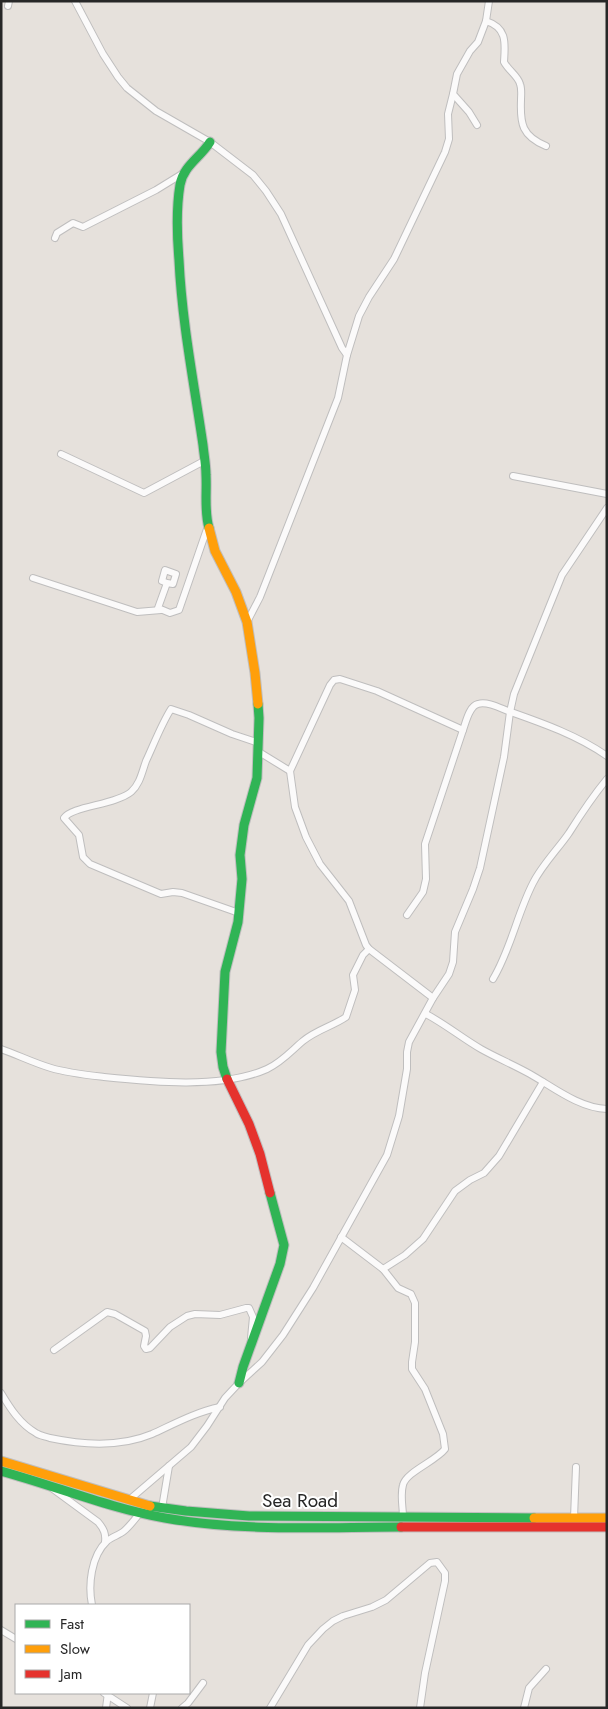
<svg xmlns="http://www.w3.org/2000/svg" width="608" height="1709" font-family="Jost,sans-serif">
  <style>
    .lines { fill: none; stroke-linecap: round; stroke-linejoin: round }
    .street-casing { stroke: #bfbebe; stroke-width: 8 }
    .fast-casing { stroke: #bfbebe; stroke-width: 11 }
    .slow-casing { stroke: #bfbebe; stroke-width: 11 }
    .jam-casing { stroke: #bfbebe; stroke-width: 11 }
    .street { stroke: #fbfafa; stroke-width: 6 }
    .fast { stroke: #30b455; stroke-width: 9 }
    .slow { stroke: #ff9f0a; stroke-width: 9 }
    .jam { stroke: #e5322d; stroke-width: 9 }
    .labels { text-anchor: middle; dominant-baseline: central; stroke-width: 4; stroke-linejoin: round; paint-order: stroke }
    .street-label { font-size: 19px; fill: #272727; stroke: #fff }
  </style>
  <rect width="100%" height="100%" fill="#e6e1dc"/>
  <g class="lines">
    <!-- street casing -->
    <g class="street-casing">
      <g id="street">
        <polyline points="75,1 103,54 118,77 127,88 156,111 210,142 253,175 266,191 281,214 342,348 347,355 359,316 369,297 394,259 445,152 449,139 448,114 453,94"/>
        <path d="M489 1 486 21C508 28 505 44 504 62 508 70 518 76 520 84 522 89 521 95 521 100 520 124 522 136 546 146"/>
        <polyline points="8,6 9,1"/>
        <polyline points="477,125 469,112 453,94 457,74 470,51 478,42 486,21"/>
        <polyline points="55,238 57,233 73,223 83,227 156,190 182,174"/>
        <polyline points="61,454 144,493 204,461"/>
        <polyline points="513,476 607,494"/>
        <polyline points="33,578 137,612 161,610"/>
        <polyline points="167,583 173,584 176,574 165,570 162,581 167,583 158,608 170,613 179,610 208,526"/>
        <polyline points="247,622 260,597 338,398 347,355"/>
        <path d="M259 752 290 771 330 685 334 680 340 679 377 691 463 730C466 722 469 706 478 704 487 701 500 708 508 711 542 723 577 735 607 756"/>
        <polyline points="290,771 295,807 306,837 320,864 349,901 366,945 369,949 433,998"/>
        <path d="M239 913 182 893 173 892 161 894 90 864 83 857 79 835 64 818C72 806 115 805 131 792 140 784 142 772 146 761 154 744 161 725 171 709L189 715 232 734 259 743"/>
        <polyline points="407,915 423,892 426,879 425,844 463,730"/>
        <path d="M493 979C511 949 517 914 533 883 542 865 558 849 569 833 581 814 593 796 607 779"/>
        <path d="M426 1014C445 1024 462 1038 481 1049 497 1058 514 1065 530 1074 553 1087 579 1108 607 1109"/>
        <path d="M1 1049C18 1055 34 1063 51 1068 68 1073 87 1075 104 1077 152 1082 222 1089 267 1069 282 1062 291 1051 303 1041 316 1030 333 1026 346 1017L355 990 353 975 363 955 369 949"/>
        <path d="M341 1237 383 1269 398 1288 411 1294 415 1303V1342L412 1362V1369L425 1389 443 1434 445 1449C436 1461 406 1472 403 1485 400 1495 403 1507 403 1517"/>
        <polyline points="383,1269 405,1255 423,1239 455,1191 470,1180 484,1173 499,1156 543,1082"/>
        <polyline points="54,1350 107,1312 115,1314 145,1331 146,1336 144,1346 146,1349 150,1348 170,1327 187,1316 195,1314 220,1315 246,1308 249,1308 253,1317 251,1338"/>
        <path d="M1 1393C10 1408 20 1424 36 1433 40 1436 45 1436 50 1438 83 1445 121 1447 152 1434 174 1424 196 1412 220 1407"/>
        <path d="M53 1489 98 1522C104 1529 106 1534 105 1542"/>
        <polyline points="129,1500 191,1447 207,1426 225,1398 239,1383 262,1362 283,1335 313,1288 387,1155 399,1116 407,1069 407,1052 409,1042 433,998 449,974 453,962 455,932 473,889 480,868 504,757 510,712 514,694 562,575 607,508"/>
        <polyline points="162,1508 169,1466"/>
        <polyline points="574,1518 576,1467"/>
        <path d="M92 1605C88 1585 91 1556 107 1541 112 1537 119 1535 124 1531 130 1526 135 1519 140 1513"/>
        <polyline points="1,1630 16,1639"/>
        <polyline points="104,1693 127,1708"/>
        <polyline points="106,1708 108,1693"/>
        <polyline points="150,1708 153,1693"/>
        <polyline points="182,1708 188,1703 203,1683"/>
        <polyline points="270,1708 308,1645 323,1629 333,1621 343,1616 372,1607 386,1600 430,1563 437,1562 445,1573 445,1581 425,1673 420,1708"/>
        <polyline points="524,1708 529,1688 546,1669"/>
      </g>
    </g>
    <!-- fast casing -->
    <g class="fast-casing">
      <g id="fast">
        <path d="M209 528C204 511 207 493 206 475 206 465 204 455 203 445 194 383 182 323 179 260 177 236 176 209 180 185 183 166 201 157 210 142"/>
        <polyline points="227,1079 223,1067 221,1052 225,972 238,922 242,879 240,855 244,825 257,778 259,718 258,704"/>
        <polyline points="239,1383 243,1367 280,1264 284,1245 270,1193"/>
        <path d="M1 1471C56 1486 109 1508 165 1518 243 1532 323 1527 401 1527"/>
        <polyline points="150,1506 186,1511 249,1516 534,1518"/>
      </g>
    </g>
    <!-- slow casing -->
    <g class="slow-casing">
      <g id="slow">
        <polyline points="209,528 215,551 236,592 247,622 255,673 258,704"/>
        <polyline points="1,1461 150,1506"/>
        <polyline points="534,1518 607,1518"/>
      </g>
    </g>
    <!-- jam casing -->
    <g class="jam-casing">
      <g id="jam">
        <polyline points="227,1079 249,1124 260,1154 270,1193"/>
        <polyline points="401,1527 607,1527"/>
      </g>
    </g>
    <!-- street -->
    <use href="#street" class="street"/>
    <!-- fast -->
    <use href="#fast" class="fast"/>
    <!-- slow -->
    <use href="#slow" class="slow"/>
    <!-- jam -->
    <use href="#jam" class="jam"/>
  </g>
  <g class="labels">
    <!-- street labels -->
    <g class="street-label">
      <text x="300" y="1500">Sea Road</text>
    </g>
  </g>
  <!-- border -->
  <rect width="608" height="1709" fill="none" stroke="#272727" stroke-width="5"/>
  <!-- legend -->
  <rect x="15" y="1604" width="175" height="90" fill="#ffffff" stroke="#a9a9a9"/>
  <rect x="25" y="1620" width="25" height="8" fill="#30b455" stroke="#a9a9a9"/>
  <text x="60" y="1629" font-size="15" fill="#272727">Fast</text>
  <rect x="25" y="1645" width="25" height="8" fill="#ff9f0a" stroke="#a9a9a9"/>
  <text x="60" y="1654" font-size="15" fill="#272727">Slow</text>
  <rect x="25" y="1670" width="25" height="8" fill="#e5322d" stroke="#a9a9a9"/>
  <text x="60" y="1679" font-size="15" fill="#272727">Jam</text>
</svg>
